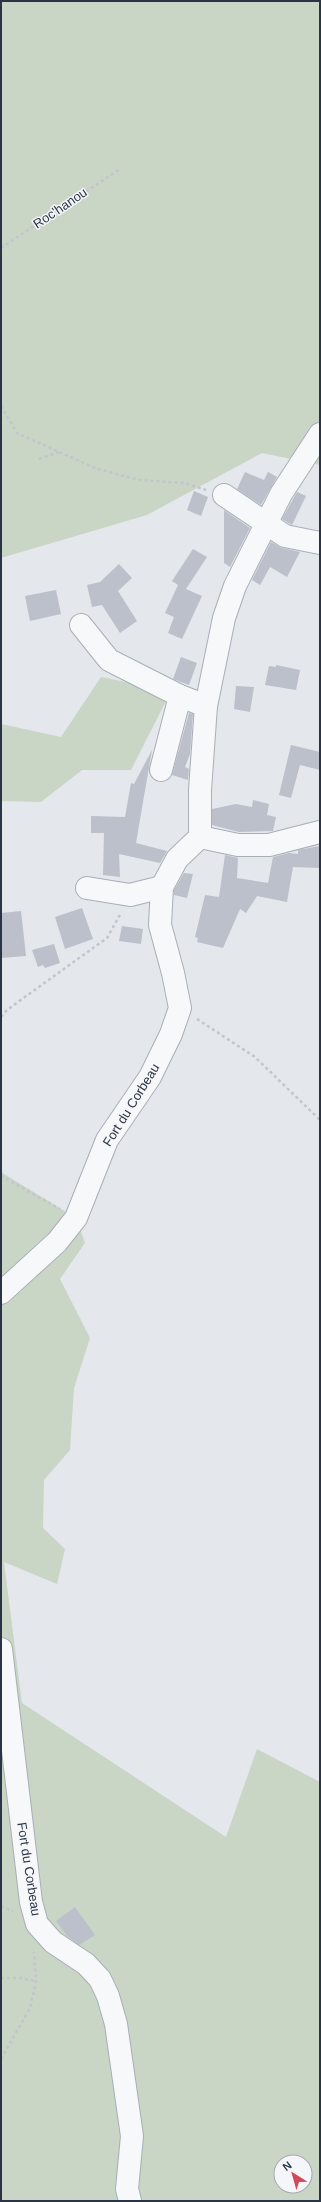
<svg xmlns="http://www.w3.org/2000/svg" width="321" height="2202" font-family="Helvetica,sans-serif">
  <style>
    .green { fill: #c9d6c5; fill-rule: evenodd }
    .building { fill: #bbc0ca }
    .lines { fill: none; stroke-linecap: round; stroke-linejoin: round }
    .minor-casing { stroke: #a9aeb7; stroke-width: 24 }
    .path { stroke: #c2c5cb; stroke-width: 2.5; stroke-dasharray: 3 3; stroke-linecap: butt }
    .minor { stroke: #f7f8fa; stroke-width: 22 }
    .labels { text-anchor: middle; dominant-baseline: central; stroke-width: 3; stroke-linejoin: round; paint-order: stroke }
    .street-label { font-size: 13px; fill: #2b3445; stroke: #f4f6f9 }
  </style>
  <rect width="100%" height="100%" fill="#e4e7ec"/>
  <!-- green -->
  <g class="green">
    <polygon points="1,1 320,1 320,465 262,453 147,515 1,558"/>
    <polygon points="101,677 171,691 131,770 82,770 41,802 1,801 1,724 61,737"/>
    <path d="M1 1172 76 1218 85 1243 60 1279 90 1338 74 1388 70 1450 44 1480 43 1528 65 1549 57 1584 4 1562 22 1703 226 1837 257 1749 320 1782V2201H1ZM281 2162H305V2186H281Z"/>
  </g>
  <!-- building -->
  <g class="building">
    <polygon points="245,472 264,480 268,472 277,477 261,505 237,489"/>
    <polygon points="194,491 208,497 201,516 187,510"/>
    <polygon points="297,492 306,496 292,525 282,519"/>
    <polygon points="224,510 250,528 230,567 224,563"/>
    <polygon points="271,542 282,548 300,552 287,577 270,567 260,585 252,580"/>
    <polygon points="193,549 207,557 186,589 202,596 182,639 168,633 174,617 165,613 178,585 172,581"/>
    <polygon points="119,564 132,578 118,591 137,621 120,633 102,605 92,607 87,585 100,582"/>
    <polygon points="56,590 61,614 30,621 25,596"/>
    <polygon points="181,657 197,663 189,685 173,679"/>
    <polygon points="276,665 300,670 296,690 265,685 269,666 276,667"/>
    <polygon points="236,686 254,687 250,712 234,709"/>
    <polygon points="189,713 193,714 190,754 185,767 189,769 188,780 172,775"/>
    <polygon points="291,745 320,752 320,770 300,765 291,798 279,795"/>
    <polygon points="152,750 136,843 167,851 166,853 160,863 119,854 120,877 103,875 104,833 91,833 91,816 125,817 131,783 134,784"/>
    <polygon points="253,800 269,804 267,815 276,817 273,831 239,832 212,825 212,809 236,804 252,807"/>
    <polygon points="320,846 320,868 293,867 287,902 257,896 246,913 240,909 223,948 197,942 198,938 195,937 205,895 219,897 225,855 238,858 237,878 268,883 273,857 289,853 298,854 298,850"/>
    <polygon points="184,873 193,874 187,898 174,895 174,890"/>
    <polygon points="82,908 93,939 65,949 55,917"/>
    <polygon points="21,911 26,956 1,958 1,913"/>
    <polygon points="122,926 143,929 141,944 119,941"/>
    <polygon points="54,944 60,963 45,968 43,965 38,967 32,950"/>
    <polygon points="75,1907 95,1935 79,1945 67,1936 56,1921"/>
  </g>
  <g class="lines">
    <!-- minor casing -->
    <g class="minor-casing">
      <g id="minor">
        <polyline points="224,495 285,536 320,543"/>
        <polyline points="81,625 109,660 180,696 206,706"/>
        <polyline points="161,770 180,696"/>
        <polyline points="200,837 238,845 269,845 320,832"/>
        <polyline points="87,888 130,895 162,887"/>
        <polyline points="1,1293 57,1242 76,1218 107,1140 150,1077 171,1034 180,1008 173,973 160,925 162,887 177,859 200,837 200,790 206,706 224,618 235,586 281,494 320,434"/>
        <polyline points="1,1649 31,1902 37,1924 53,1942 86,1964 100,1979 108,1996 116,2024 132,2136 127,2189 130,2201"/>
      </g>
    </g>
    <!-- path -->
    <g class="path">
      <polyline points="1,248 120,169"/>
      <polyline points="1,406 17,433 95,468 139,480 184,483 206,490"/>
      <polyline points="39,459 59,452"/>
      <polyline points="1,1017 7,1010 107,938 121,913"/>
      <polyline points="197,1019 255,1057 320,1120"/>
      <polyline points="1,1176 60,1209"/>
      <polyline points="1,1906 13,1911"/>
      <polyline points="1,1978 20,1978 36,1981"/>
      <polyline points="1,2059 30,2008 36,1981 34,1952"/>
    </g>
    <!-- minor -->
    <use href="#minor" class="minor"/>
  </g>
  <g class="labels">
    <!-- street labels -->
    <g class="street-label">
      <text transform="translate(60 208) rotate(-34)">Roc'hanou</text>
      <text transform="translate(131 1105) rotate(-58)">Fort du Corbeau</text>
      <text transform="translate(29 1869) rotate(81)">Fort du Corbeau</text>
    </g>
  </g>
  <!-- border -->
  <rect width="321" height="2202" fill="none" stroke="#2b3445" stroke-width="4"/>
  <!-- north arrow -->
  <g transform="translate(293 2174) rotate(323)"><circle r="19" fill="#f4f6f9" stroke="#a4a8b1"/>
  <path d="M0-3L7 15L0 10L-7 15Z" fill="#d1495b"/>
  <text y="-6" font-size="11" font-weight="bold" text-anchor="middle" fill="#2b3445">N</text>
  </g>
</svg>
